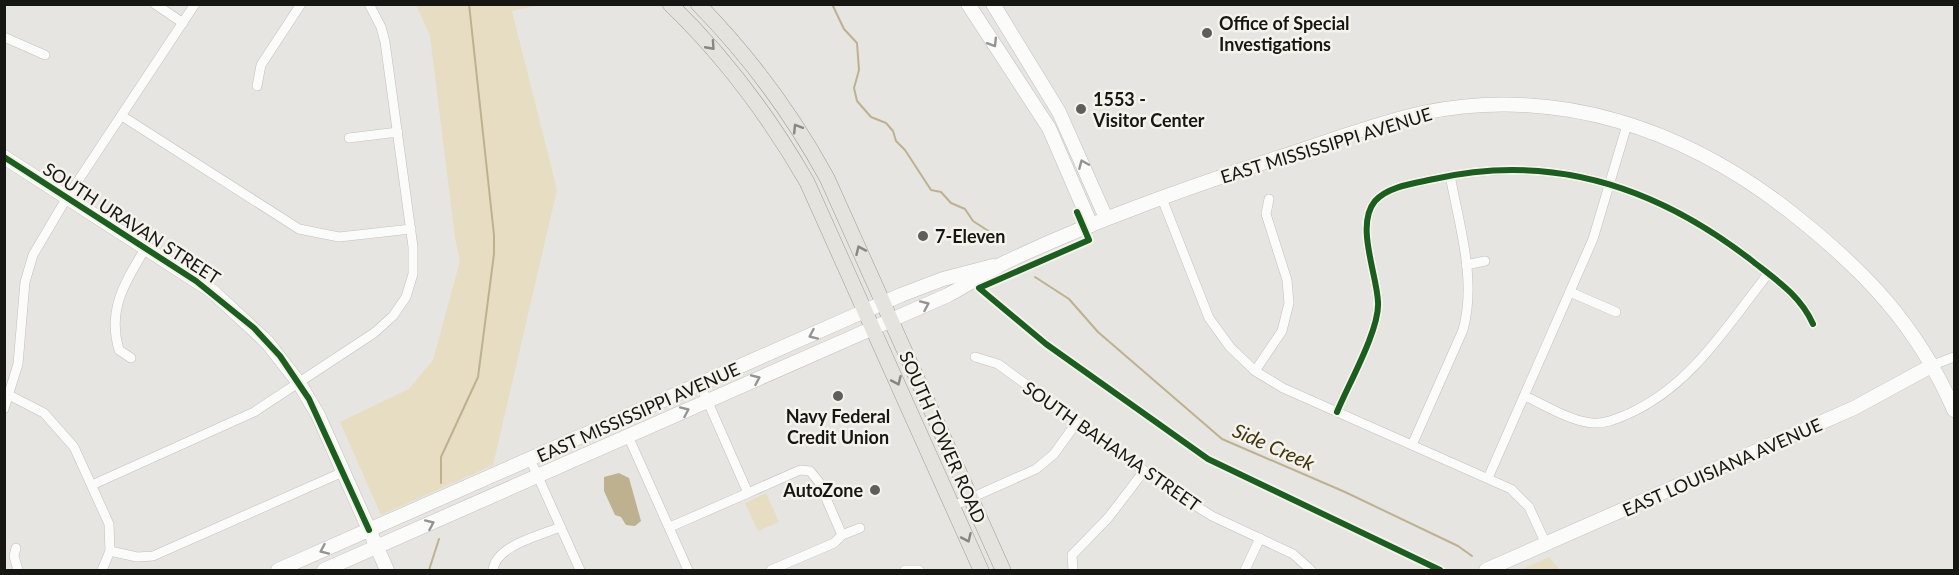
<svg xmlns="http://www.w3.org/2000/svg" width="1959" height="575" font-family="Lato,sans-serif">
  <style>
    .green { fill: #e7ddc2 }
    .water { fill: #bdb190 }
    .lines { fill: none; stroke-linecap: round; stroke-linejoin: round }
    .stream { stroke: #bdb190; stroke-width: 2 }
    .street-casing { stroke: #c1c0bd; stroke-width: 10 }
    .secondary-casing { stroke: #c1c0bd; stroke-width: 15 }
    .primary-casing { stroke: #a09c91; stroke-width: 16 }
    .street { stroke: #fbfbfa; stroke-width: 9 }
    .secondary { stroke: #fbfbfa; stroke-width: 14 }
    .primary { stroke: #e5e3dd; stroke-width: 15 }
    .cycleway-casing { stroke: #f5f3ec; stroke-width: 10 }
    .cycleway { stroke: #1b5e20; stroke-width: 6 }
    .oneway { stroke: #949492 }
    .oneway2 { stroke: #888782 }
    .poi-dot { fill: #5f5e5b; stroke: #f5f3ec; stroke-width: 2 }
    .labels { text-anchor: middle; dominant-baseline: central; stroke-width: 5; stroke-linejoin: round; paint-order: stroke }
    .poi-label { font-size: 18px; font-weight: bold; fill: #161613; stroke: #f5f3ec; text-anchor: start }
    .street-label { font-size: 18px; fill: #161613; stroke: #f5f3ec }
    .water-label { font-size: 20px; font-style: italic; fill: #41340d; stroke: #f5f3ec }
  </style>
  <rect width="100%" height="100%" fill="#e6e5e1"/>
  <!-- green -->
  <g class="green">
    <polygon points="416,5 540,5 512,11 557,190 493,465 381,515 340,422 409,389 433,360 460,261 455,238 430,36"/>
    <polygon points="766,493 779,522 758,531 745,503"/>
    <polygon points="1549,557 1560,570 1520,570"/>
  </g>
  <!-- water -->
  <polygon class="water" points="619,473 629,478 641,521 635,526 626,525 621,517 615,515 604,491 604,477"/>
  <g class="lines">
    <!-- stream -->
    <g class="stream">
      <polyline points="832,4 844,29 857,43 859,70 854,88 857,101 871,117 886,123 893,131 896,141 905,150 931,190 941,192 951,203 965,209 973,221 990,232 996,242"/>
      <polyline points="1035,277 1069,299 1098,332 1222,439 1345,492 1458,546 1472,556"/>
      <polyline points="441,483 441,457 478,377 494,254 494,235 469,4"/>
      <polyline points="429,570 439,539"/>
    </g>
    <!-- street casing -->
    <g class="street-casing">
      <g id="street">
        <polyline points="155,4 183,23"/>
        <polyline points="4,37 45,55"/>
        <polyline points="257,86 261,65 301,4"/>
        <polyline points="122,116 299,229 339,237 411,229"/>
        <polyline points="349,138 398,132"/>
        <polyline points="1161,196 1209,318 1230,347 1255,371 1283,388 1511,489 1529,507 1546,544"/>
        <polyline points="1466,265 1485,261"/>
        <polyline points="1570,292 1616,312"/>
        <polyline points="975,357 998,364 1172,491 1212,516 1293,554 1311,570"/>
        <path d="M131 358 119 350C107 310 125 282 145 249"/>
        <polyline points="1933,365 1954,357"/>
        <polyline points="1255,371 1282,331 1289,303 1287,280 1266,214 1269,199"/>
        <polyline points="700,384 748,493 800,470 810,471 819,482 842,535 860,528"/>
        <polyline points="5,393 44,413 74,447 109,524 110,551 102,570"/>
        <path d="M1525 396C1545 405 1570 421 1592 423 1605 424 1616 419 1628 414 1691 386 1726 327 1768 274"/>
        <polyline points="4,409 18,364 25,282 33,255 66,199 195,4"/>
        <path d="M1337 412C1348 385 1380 329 1378 302 1377 274 1355 225 1375 201 1388 186 1416 183 1434 179 1552 152 1657 187 1751 260 1775 279 1800 295 1813 324"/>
        <polyline points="628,436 688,570"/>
        <path d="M1412 445 1463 330C1477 280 1459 225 1450 175"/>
        <polyline points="530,459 580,570"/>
        <polyline points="1488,478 1593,239 1627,125"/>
        <polyline points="92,485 254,412 374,333 393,316 406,297 413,274 413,247 385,42 381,27 369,4"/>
        <polyline points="953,506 1036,469 1054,454 1077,422"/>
        <polyline points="670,527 748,493"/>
        <polyline points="16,548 14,556 18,570"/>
        <polyline points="110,551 137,557 153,556 343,472"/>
        <path d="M493 570C496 545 540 536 560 527"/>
        <polyline points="771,570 834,543 842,535"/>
        <polyline points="905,570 919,570"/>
        <polyline points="1073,570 1072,555 1108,518 1144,471"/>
        <polyline points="1245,570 1260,538"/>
      </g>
    </g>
    <!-- secondary casing -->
    <g class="secondary-casing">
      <g id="secondary">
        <polyline points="968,4 1049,128 1091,225"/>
        <polyline points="993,4 1059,112 1106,218"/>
        <polyline points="4,157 212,291 267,342 299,383 318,415 387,570"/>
        <polyline points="278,570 901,295 943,279 993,266"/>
        <path d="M324 570 948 295C967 285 985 273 1004 263 1092 221 1184 189 1277 158 1325 143 1373 124 1422 113 1558 85 1686 129 1793 214 1865 271 1917 325 1954 410"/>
        <polyline points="1486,570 1854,408 1933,365"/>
      </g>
    </g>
    <!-- primary casing -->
    <g class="primary-casing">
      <g id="primary">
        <path d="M670 4C725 57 769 116 807 182L981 570"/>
        <path d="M698 4C749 56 792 114 827 178L1003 570"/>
      </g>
    </g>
    <!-- street -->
    <use href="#street" class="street"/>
    <!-- secondary -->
    <use href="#secondary" class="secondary"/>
    <!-- primary -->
    <use href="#primary" class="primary"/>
    <!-- cycleway casing -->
    <g class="cycleway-casing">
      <g id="cycleway">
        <polyline points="4,157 196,281 254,328 280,356 309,399 369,530"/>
        <polyline points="1077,212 1089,240 979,288 1046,344 1208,459 1440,570"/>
        <path d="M1337 412C1348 385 1380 329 1378 302 1377 274 1355 225 1375 201 1388 186 1416 183 1434 179 1552 152 1657 187 1751 260 1775 279 1800 295 1813 324"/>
      </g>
    </g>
    <!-- cycleway -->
    <use href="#cycleway" class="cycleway"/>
  </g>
  <!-- one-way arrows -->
  <defs><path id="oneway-chevron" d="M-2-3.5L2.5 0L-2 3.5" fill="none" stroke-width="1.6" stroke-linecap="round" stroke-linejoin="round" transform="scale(1.5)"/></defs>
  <g class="oneway">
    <use href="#oneway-chevron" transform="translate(993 43) rotate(58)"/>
    <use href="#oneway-chevron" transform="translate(1083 164) rotate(-113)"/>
    <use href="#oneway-chevron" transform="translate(925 305) rotate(-24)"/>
    <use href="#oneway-chevron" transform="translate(813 335) rotate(156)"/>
    <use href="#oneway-chevron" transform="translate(756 379) rotate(-24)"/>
    <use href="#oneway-chevron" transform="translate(685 411) rotate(-24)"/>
    <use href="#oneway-chevron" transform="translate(430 524) rotate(-24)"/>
    <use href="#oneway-chevron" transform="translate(324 550) rotate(156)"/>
  </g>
  <g class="oneway2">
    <use href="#oneway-chevron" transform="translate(711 46) rotate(48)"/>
    <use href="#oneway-chevron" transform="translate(797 128) rotate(-122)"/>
    <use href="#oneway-chevron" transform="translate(860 250) rotate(-114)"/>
    <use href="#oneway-chevron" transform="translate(897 381) rotate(66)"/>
    <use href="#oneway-chevron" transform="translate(967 538) rotate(66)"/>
  </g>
  <!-- markers -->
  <g class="poi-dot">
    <circle cx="1207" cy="33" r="6"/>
    <circle cx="1081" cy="109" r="6"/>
    <circle cx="923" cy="236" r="6"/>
    <circle cx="838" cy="396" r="6"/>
    <circle cx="875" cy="490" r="6"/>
  </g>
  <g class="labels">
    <!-- poi labels -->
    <g class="poi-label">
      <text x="1219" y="23">Office of Special<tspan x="1219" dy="21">Investigations</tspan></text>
      <text x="1093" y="99">1553 -<tspan x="1093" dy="21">Visitor Center</tspan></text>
      <text x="935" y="236">7-Eleven</text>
      <text x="838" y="416" text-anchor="middle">Navy Federal<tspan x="838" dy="21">Credit Union</tspan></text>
      <text x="863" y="490" text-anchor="end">AutoZone</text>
    </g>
    <!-- street labels -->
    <g class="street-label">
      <text transform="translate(1326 145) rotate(-17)">EAST MISSISSIPPI AVENUE</text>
      <text transform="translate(132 223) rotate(33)">SOUTH URAVAN STREET</text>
      <text transform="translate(638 412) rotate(-24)">EAST MISSISSIPPI AVENUE</text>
      <text transform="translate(943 437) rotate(66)">SOUTH TOWER ROAD</text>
      <text transform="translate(1112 446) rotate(35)">SOUTH BAHAMA STREET</text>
      <text transform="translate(1722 467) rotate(-24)">EAST LOUISIANA AVENUE</text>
    </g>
    <!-- water labels -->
    <g class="water-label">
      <text transform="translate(1274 446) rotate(24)">Side Creek</text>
    </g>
  </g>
  <!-- border -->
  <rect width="1959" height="575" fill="none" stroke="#161613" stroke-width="12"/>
</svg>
